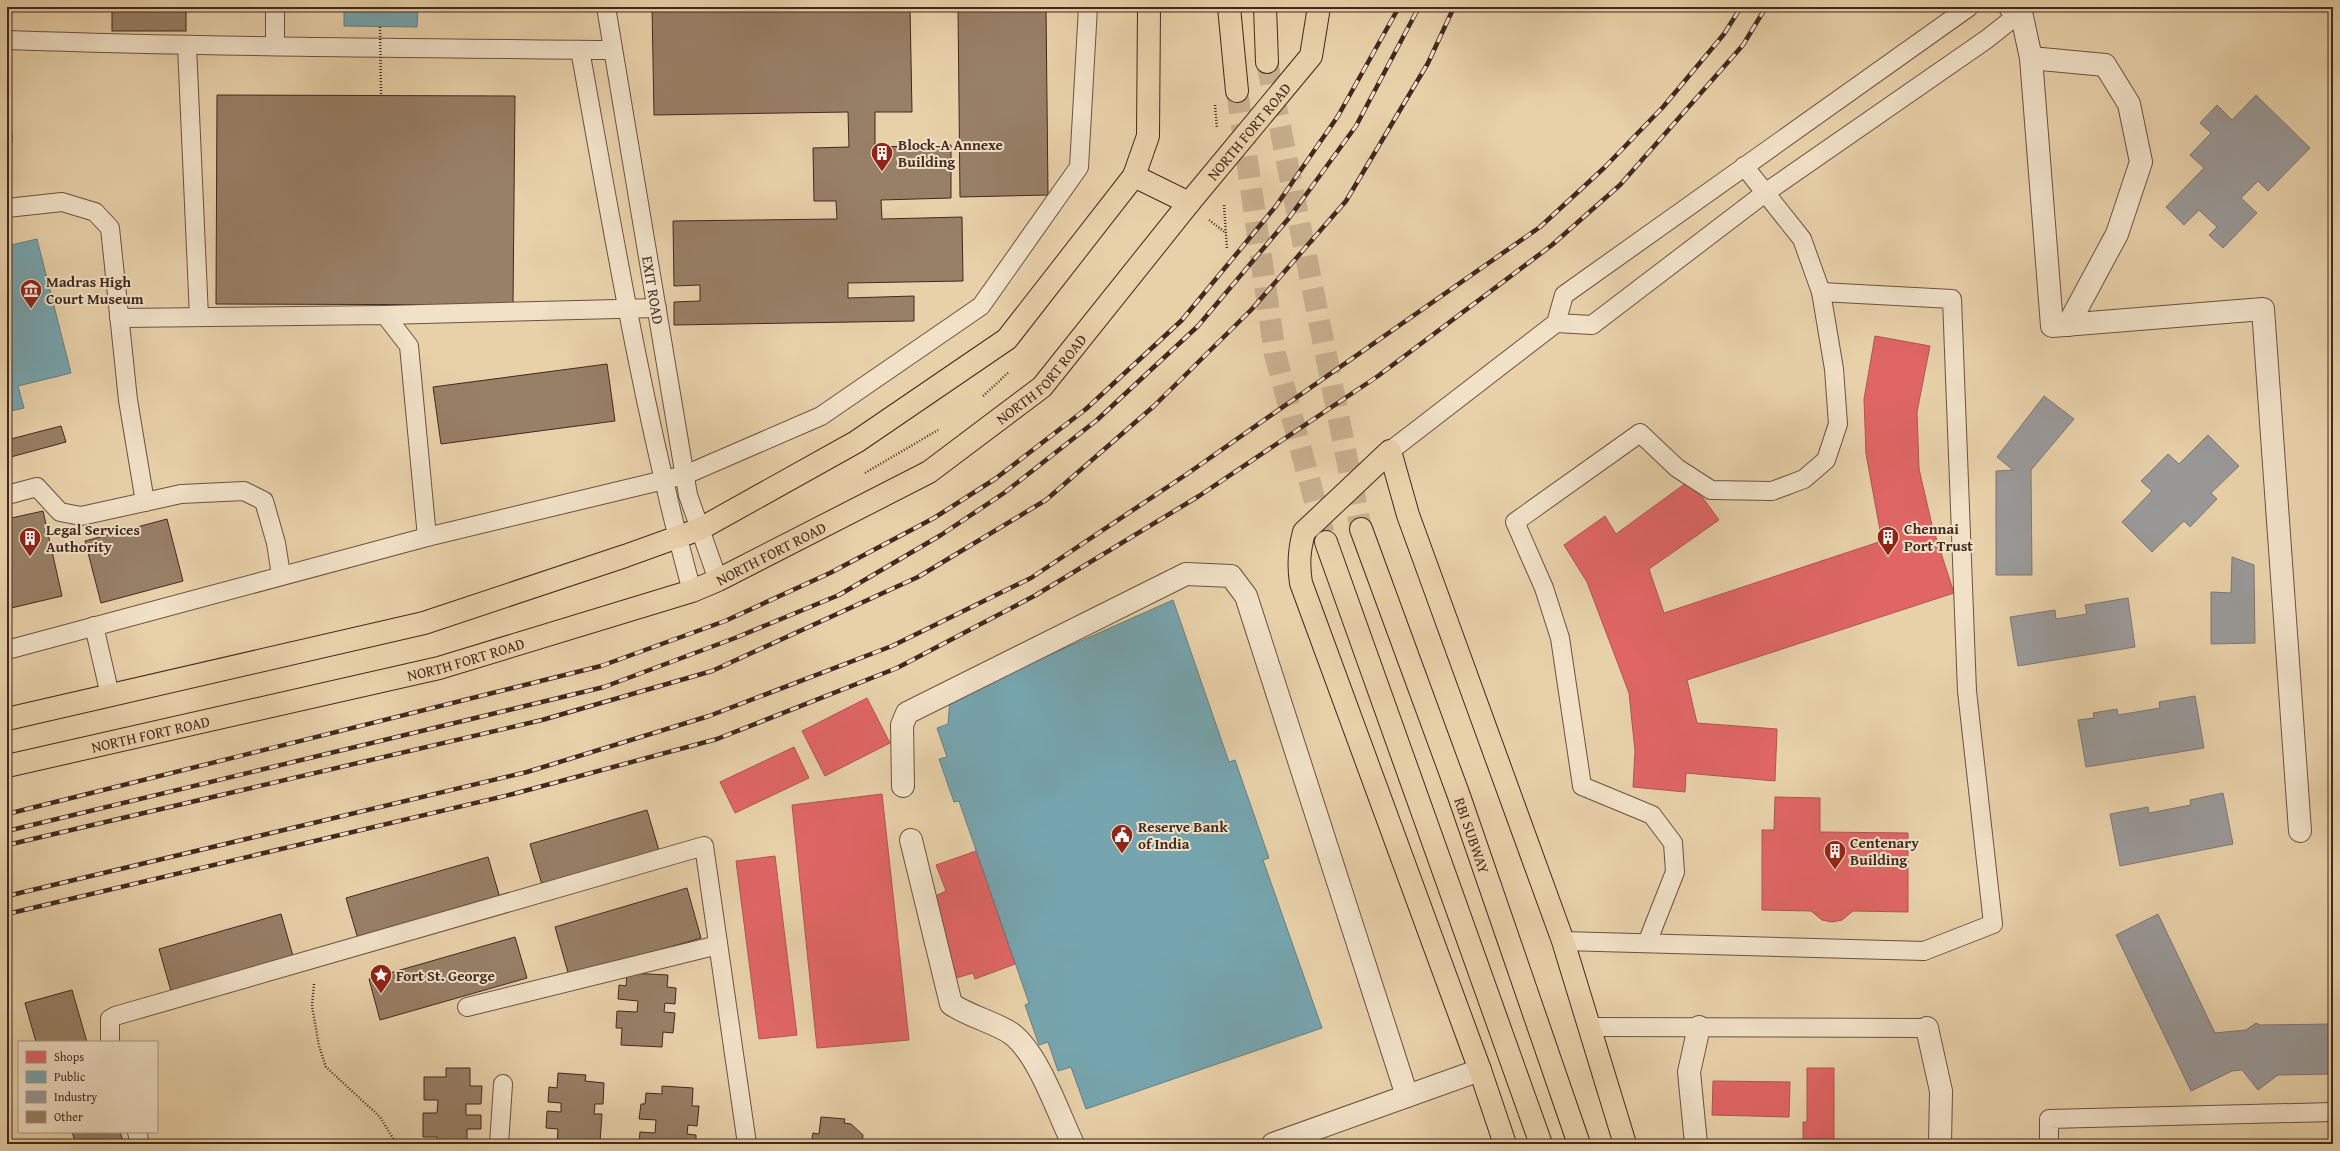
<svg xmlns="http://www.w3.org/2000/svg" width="2340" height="1151" font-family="'Gentium Book Plus',serif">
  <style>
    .shops { fill: #e06666; stroke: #b05451 }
    .public { fill: #76a5af; stroke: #668084 }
    .industry { fill: #999; stroke: #7f7775 }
    .building { fill: #988067; stroke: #412920 }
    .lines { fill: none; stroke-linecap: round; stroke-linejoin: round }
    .primary-tunnel { stroke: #c7af8e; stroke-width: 22; stroke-dasharray: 22 11; stroke-linecap: butt }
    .lane-casing { stroke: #6b5342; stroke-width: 20 }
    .street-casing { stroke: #6b5342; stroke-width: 24 }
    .primary-casing { stroke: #412920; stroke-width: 24 }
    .path { stroke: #412920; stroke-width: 2.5; stroke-dasharray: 1 2; stroke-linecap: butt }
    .lane { stroke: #f0e1c7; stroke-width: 18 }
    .street { stroke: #f0e1c7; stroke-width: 22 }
    .primary { stroke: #e8d1a9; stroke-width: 22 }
    .rail-casing { stroke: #412920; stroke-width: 4.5 }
    .rail { stroke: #f0e1c7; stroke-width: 3; stroke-dasharray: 9; stroke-linecap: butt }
    .path-bridge { stroke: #412920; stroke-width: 2.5; stroke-dasharray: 1 2; stroke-linecap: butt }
    .labels { text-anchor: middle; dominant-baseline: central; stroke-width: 4; stroke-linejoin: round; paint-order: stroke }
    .street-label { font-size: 15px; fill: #412920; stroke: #f0e1c7 }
    .poi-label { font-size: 15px; font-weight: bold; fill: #412920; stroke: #f0e1c7; text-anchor: start }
  </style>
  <rect width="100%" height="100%" fill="#e8d1a9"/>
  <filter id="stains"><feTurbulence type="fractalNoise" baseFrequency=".005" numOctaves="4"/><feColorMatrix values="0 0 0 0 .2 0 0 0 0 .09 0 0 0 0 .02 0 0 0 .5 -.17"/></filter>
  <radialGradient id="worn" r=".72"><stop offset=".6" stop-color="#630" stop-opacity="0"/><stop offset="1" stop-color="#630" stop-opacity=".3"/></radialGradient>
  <!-- shops -->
  <g class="shops">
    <polygon points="1875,336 1930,346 1917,412 1919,469 1932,525 1954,593 1687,680 1697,723 1777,729 1775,781 1686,773 1685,792 1633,787 1635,751 1629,693 1587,582 1564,545 1605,516 1616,534 1690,480 1719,520 1649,569 1664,613 1882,541 1866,454 1864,399"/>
    <polygon points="867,698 890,743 825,776 802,731"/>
    <polygon points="794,747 809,778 735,813 720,782"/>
    <polygon points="882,794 909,1040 817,1048 792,805"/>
    <polygon points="1775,797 1820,798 1820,832 1908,833 1908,912 1853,911 1842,920 1832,922 1822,920 1811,911 1762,910 1762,830 1774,830"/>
    <polygon points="976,851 1015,964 975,979 973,973 953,979 931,898 946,891 936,865"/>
    <polygon points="775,856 797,1035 759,1039 736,861"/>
    <polygon points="1807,1068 1834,1068 1834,1144 1803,1144 1803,1122 1807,1122"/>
    <polygon points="1713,1081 1790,1082 1789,1117 1712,1115"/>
  </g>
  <!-- public -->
  <g class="public">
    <polygon points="344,7 418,7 417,27 344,26"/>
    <polygon points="37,239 71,373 18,386 24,408 7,412 7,246"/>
    <polygon points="1173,600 1229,762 1235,760 1269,858 1263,860 1322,1028 1086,1109 1071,1067 1058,1071 1048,1042 1039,1045 1025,1005 1029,1003 959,801 954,802 939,759 947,757 937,728 948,724 950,699"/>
  </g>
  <!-- industry -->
  <g class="industry">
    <polygon points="2256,95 2310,148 2268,191 2258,181 2241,198 2257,213 2223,248 2209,235 2217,227 2199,210 2184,225 2166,207 2204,168 2190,155 2211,133 2200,123 2217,105 2232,120"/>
    <polygon points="2044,396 2074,419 2031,470 2032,575 1996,575 1996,471 2013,470 1997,457"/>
    <polygon points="2208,435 2239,466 2211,493 2217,499 2190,527 2184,521 2152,552 2122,522 2152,491 2141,481 2168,454 2179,464"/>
    <polygon points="2232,557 2254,565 2255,643 2211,644 2211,592 2231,593"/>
    <polygon points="2128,598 2135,647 2018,666 2010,617 2055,610 2056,619 2087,614 2085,605"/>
    <polygon points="2195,696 2204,748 2086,767 2078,720 2094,718 2093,713 2117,709 2118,715 2160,708 2159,702"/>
    <polygon points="2223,793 2233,844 2120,866 2110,814 2148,807 2149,813 2191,805 2190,800"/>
    <polygon points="2158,914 2215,1033 2246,1030 2256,1023 2260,1025 2333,1024 2333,1074 2278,1075 2258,1090 2242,1070 2232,1071 2191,1091 2116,935"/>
  </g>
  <!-- building -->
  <g class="building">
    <rect x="112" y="7" width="74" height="24"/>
    <polygon points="652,7 910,7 912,112 875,112 875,147 951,145 951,198 881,200 882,219 962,217 963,281 848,283 848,298 914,296 914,321 674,325 674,302 700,301 700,285 674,286 673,221 837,219 836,201 814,201 813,148 849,147 848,112 654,115"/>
    <polygon points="958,7 1046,7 1048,195 960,197"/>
    <polygon points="7,80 10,80 12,142 7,143"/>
    <polygon points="217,95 515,96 513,305 216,304"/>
    <polygon points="607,364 615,421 441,444 433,387"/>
    <polygon points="61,426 66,442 7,458 7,440"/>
    <polygon points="43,511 62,596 7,609 7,519"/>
    <polygon points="167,519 183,581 101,603 85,541"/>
    <polygon points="647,810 660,854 543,888 530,844"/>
    <polygon points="488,857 500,898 358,939 346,898"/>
    <polygon points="687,888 701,938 569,976 555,927"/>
    <polygon points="281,914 293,956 171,991 159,949"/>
    <polygon points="515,937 527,978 380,1020 369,979"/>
    <polygon points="627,973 668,975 667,987 676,988 675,1004 665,1003 664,1012 675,1013 673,1033 663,1032 662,1047 621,1045 622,1028 616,1028 617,1011 637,1012 638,1001 618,999 619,985 626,986"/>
    <polygon points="72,990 87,1042 36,1042 25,1003"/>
    <polygon points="446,1068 470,1068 470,1086 482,1086 481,1104 466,1104 466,1115 481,1115 481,1129 467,1129 467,1144 437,1144 437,1137 423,1137 423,1113 437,1113 438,1100 424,1100 424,1077 446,1077"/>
    <polygon points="558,1073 586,1075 585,1081 604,1083 603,1104 595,1104 594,1114 602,1114 600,1142 582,1141 581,1144 557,1144 558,1129 546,1128 547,1111 561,1112 561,1103 548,1102 549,1087 557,1088"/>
    <polygon points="662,1086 693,1088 692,1106 699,1106 697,1126 688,1125 687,1134 696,1135 696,1144 639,1144 640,1132 655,1133 656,1120 639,1119 641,1104 645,1104 646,1093 662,1094"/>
    <polygon points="821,1117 845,1119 844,1123 851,1124 863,1135 862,1144 811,1144 813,1133 819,1134"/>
    <polygon points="72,1132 120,1132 124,1144 76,1144"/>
  </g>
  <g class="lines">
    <!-- primary-tunnel -->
    <g class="primary-tunnel">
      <polyline points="1267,62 1361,529"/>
      <polyline points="1237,91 1275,354 1326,542"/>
    </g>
    <!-- lane casing -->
    <g class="lane-casing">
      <g id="lane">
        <polyline points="275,7 275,45"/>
        <path id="s1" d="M606 7 688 495 718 580"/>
        <path d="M7 40C209 47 410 48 612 50"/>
        <polyline points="187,46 199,317"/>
        <path d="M580 50C613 231 643 413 692 591"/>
        <polyline points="7,208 62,202 95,212 110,228 128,400 145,502"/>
        <polyline points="385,315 657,308"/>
        <polyline points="119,318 385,315 409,346 427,537"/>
        <polyline points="1556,323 1592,325 1765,193 1987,39 2021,12 2022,7"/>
        <polyline points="1390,451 1556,323 1564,295 1969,7"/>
        <polyline points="7,495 37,487 60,512 81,516 181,494 244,491 264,501 276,543 281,575"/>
        <polyline points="94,626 110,695"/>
        <polyline points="7,650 427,537 685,475 821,416 981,306 1079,167 1088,7"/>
        <polyline points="1563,941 1924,951 1993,924 1967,691 1952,299 1821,292"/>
        <polyline points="1647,943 1675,872 1673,843 1652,815 1582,786 1560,638 1544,588 1515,522 1640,433 1677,468 1711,490 1772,491 1804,479 1826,460 1838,424 1834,369 1821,292 1802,239 1744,166"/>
        <polyline points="467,1007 718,945"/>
        <polyline points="1589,1027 1927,1028"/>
        <polyline points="110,1042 110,1019 115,1016 704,846 747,1144"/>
        <polyline points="137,1132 140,1144"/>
        <polyline points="499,1144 503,1084"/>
        <polyline points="2049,1144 2049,1119 2333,1112"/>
      </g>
    </g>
    <!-- street casing -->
    <g class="street-casing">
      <g id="street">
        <polyline points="2010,7 2021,12 2031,58 2052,326 2263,309 2300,831"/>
        <polyline points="2031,58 2105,65 2129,104 2141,162 2117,234 2068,325"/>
        <polyline points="903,786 902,725 907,713 1186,574 1231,576 1246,596 1407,1096"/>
        <path d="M911 840 951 1004C970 1017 995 1022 1012 1034 1039 1055 1058 1113 1073 1144"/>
        <polyline points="1927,1028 1941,1091 1940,1144"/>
        <polyline points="1273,1144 1480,1070"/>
        <polyline points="1696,1144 1689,1072 1699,1027"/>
      </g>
    </g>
    <!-- primary casing -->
    <g class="primary-casing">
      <g id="primary">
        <polyline points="1229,7 1237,91"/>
        <polyline points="1265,7 1267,62"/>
        <polyline points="1134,176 1189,203"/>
        <path id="s2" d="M1361 529 1459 796 1579 1144"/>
        <polyline points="1326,542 1541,1144"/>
        <polyline points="7,719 424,623 625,556 700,529 856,442 1007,339 1134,176 1148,136 1149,7"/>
        <path id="s3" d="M7 766 439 668 692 591 718 580 929 472 1042 387 1189 203 1311 56 1319 7"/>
        <path d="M1505 1144 1480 1070 1301 583C1298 564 1299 550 1304 532L1390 451 1408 515 1563 941 1625 1144"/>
      </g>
    </g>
    <!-- path -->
    <g class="path">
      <polyline points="1215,105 1217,128"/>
      <polyline points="1224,205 1227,249"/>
      <polyline points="1209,220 1226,233"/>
      <polyline points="983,396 1009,372"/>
      <polyline points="865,473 938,430"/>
      <polyline points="314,984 312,1006 319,1046 326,1067 380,1117 394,1140"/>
    </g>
    <!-- lane -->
    <use href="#lane" class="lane"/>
    <!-- street -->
    <use href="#street" class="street"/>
    <!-- primary -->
    <use href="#primary" class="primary"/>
    <!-- rail casing -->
    <g class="rail-casing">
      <g id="rail">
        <polyline points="7,814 601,666 725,621 830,573 934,518 995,479 1086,409 1182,320 1276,206 1338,116 1399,7"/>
        <polyline points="7,831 604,687 735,638 839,595 941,535 1004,493 1097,420 1198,326 1289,218 1356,126 1419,7"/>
        <polyline points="7,845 542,720 712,671 918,577 1046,500 1154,406 1252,309 1346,201 1428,63 1454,7"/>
        <polyline points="7,896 527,772 709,716 892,646 1031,578 1187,474 1540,227 1604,168 1663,107 1724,34 1741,7"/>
        <polyline points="7,914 513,794 717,739 897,668 1036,595 1199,496 1378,376 1552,245 1620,185 1743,45 1766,7"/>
      </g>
    </g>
    <!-- rail -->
    <use href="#rail" class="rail"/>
    <!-- path-bridge -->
    <polyline class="path-bridge" points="380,27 381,95"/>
  </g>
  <!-- icons -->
  <defs>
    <g id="building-pin" transform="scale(1.15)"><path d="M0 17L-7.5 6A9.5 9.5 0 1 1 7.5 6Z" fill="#8f2418" stroke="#f0e1c7"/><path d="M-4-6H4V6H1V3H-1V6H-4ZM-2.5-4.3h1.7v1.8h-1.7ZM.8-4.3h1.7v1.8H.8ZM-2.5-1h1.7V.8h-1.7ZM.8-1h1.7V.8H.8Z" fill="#fff"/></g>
    <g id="museum-pin" transform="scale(1.15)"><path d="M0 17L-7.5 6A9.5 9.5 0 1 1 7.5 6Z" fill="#8f2418" stroke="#f0e1c7"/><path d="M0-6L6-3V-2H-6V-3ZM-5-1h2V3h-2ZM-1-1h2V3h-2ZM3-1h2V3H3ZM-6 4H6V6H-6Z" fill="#fff"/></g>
    <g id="civic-pin" transform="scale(1.15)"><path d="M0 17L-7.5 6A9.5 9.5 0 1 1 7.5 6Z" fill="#8f2418" stroke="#f0e1c7"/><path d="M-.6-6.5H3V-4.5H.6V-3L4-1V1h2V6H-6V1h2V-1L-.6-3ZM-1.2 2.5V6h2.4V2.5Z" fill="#fff"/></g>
    <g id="sight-pin" transform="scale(1.15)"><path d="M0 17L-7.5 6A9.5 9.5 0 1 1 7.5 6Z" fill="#8f2418" stroke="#f0e1c7"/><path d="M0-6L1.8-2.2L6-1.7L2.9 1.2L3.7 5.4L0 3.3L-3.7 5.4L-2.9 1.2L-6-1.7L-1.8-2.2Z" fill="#fff"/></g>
  </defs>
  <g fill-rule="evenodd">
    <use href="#building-pin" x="882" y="153"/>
    <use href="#museum-pin" x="31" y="290"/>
    <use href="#building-pin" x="1888" y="537"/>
    <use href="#building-pin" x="30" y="538"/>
    <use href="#civic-pin" x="1122" y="835"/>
    <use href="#building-pin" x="1835" y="851"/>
    <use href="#sight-pin" x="381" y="975"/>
  </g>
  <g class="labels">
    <!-- street labels -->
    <g class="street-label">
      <text stroke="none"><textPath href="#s3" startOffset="1443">NORTH FORT ROAD</textPath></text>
      <text stroke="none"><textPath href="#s1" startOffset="287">EXIT ROAD</textPath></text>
      <text stroke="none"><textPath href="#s3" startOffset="1119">NORTH FORT ROAD</textPath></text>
      <text stroke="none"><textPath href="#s3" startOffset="795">NORTH FORT ROAD</textPath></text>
      <text stroke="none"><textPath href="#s3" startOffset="471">NORTH FORT ROAD</textPath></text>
      <text stroke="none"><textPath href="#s3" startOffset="147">NORTH FORT ROAD</textPath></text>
      <text stroke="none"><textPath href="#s2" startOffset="326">RBI SUBWAY</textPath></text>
    </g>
    <!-- poi labels -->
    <g class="poi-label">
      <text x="898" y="144">Block-A Annexe<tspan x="898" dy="17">Building</tspan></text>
      <text x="46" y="281">Madras High<tspan x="46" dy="17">Court Museum</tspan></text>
      <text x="1904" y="528">Chennai<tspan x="1904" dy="17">Port Trust</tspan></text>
      <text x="46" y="529">Legal Services<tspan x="46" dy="17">Authority</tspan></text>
      <text x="1138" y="826">Reserve Bank<tspan x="1138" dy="17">of India</tspan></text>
      <text x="1850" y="842">Centenary<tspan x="1850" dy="17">Building</tspan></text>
      <text x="396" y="975">Fort St. George</text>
    </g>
  </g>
  <!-- margin -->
  <rect width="2340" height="1151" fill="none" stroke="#e8d1a9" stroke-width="24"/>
  <rect x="8" y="8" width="2324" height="1135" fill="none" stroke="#412920" stroke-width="2"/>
  <rect x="12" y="12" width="2316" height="1127" fill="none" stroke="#412920"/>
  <!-- legend -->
  <rect x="18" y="1041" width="140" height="92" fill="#f0e1c7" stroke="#aa9784"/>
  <rect x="26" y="1051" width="20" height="12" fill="#e06666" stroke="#aa9784"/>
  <text x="54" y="1061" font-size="12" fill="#412920">Shops</text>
  <rect x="26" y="1071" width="20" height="12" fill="#76a5af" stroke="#aa9784"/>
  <text x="54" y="1081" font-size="12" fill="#412920">Public</text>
  <rect x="26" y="1091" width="20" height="12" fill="#999999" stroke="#aa9784"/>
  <text x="54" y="1101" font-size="12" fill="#412920">Industry</text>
  <rect x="26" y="1111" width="20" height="12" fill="#988067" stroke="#aa9784"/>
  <text x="54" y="1121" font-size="12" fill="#412920">Other</text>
  <rect width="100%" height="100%" filter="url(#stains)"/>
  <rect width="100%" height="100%" fill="url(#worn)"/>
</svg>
